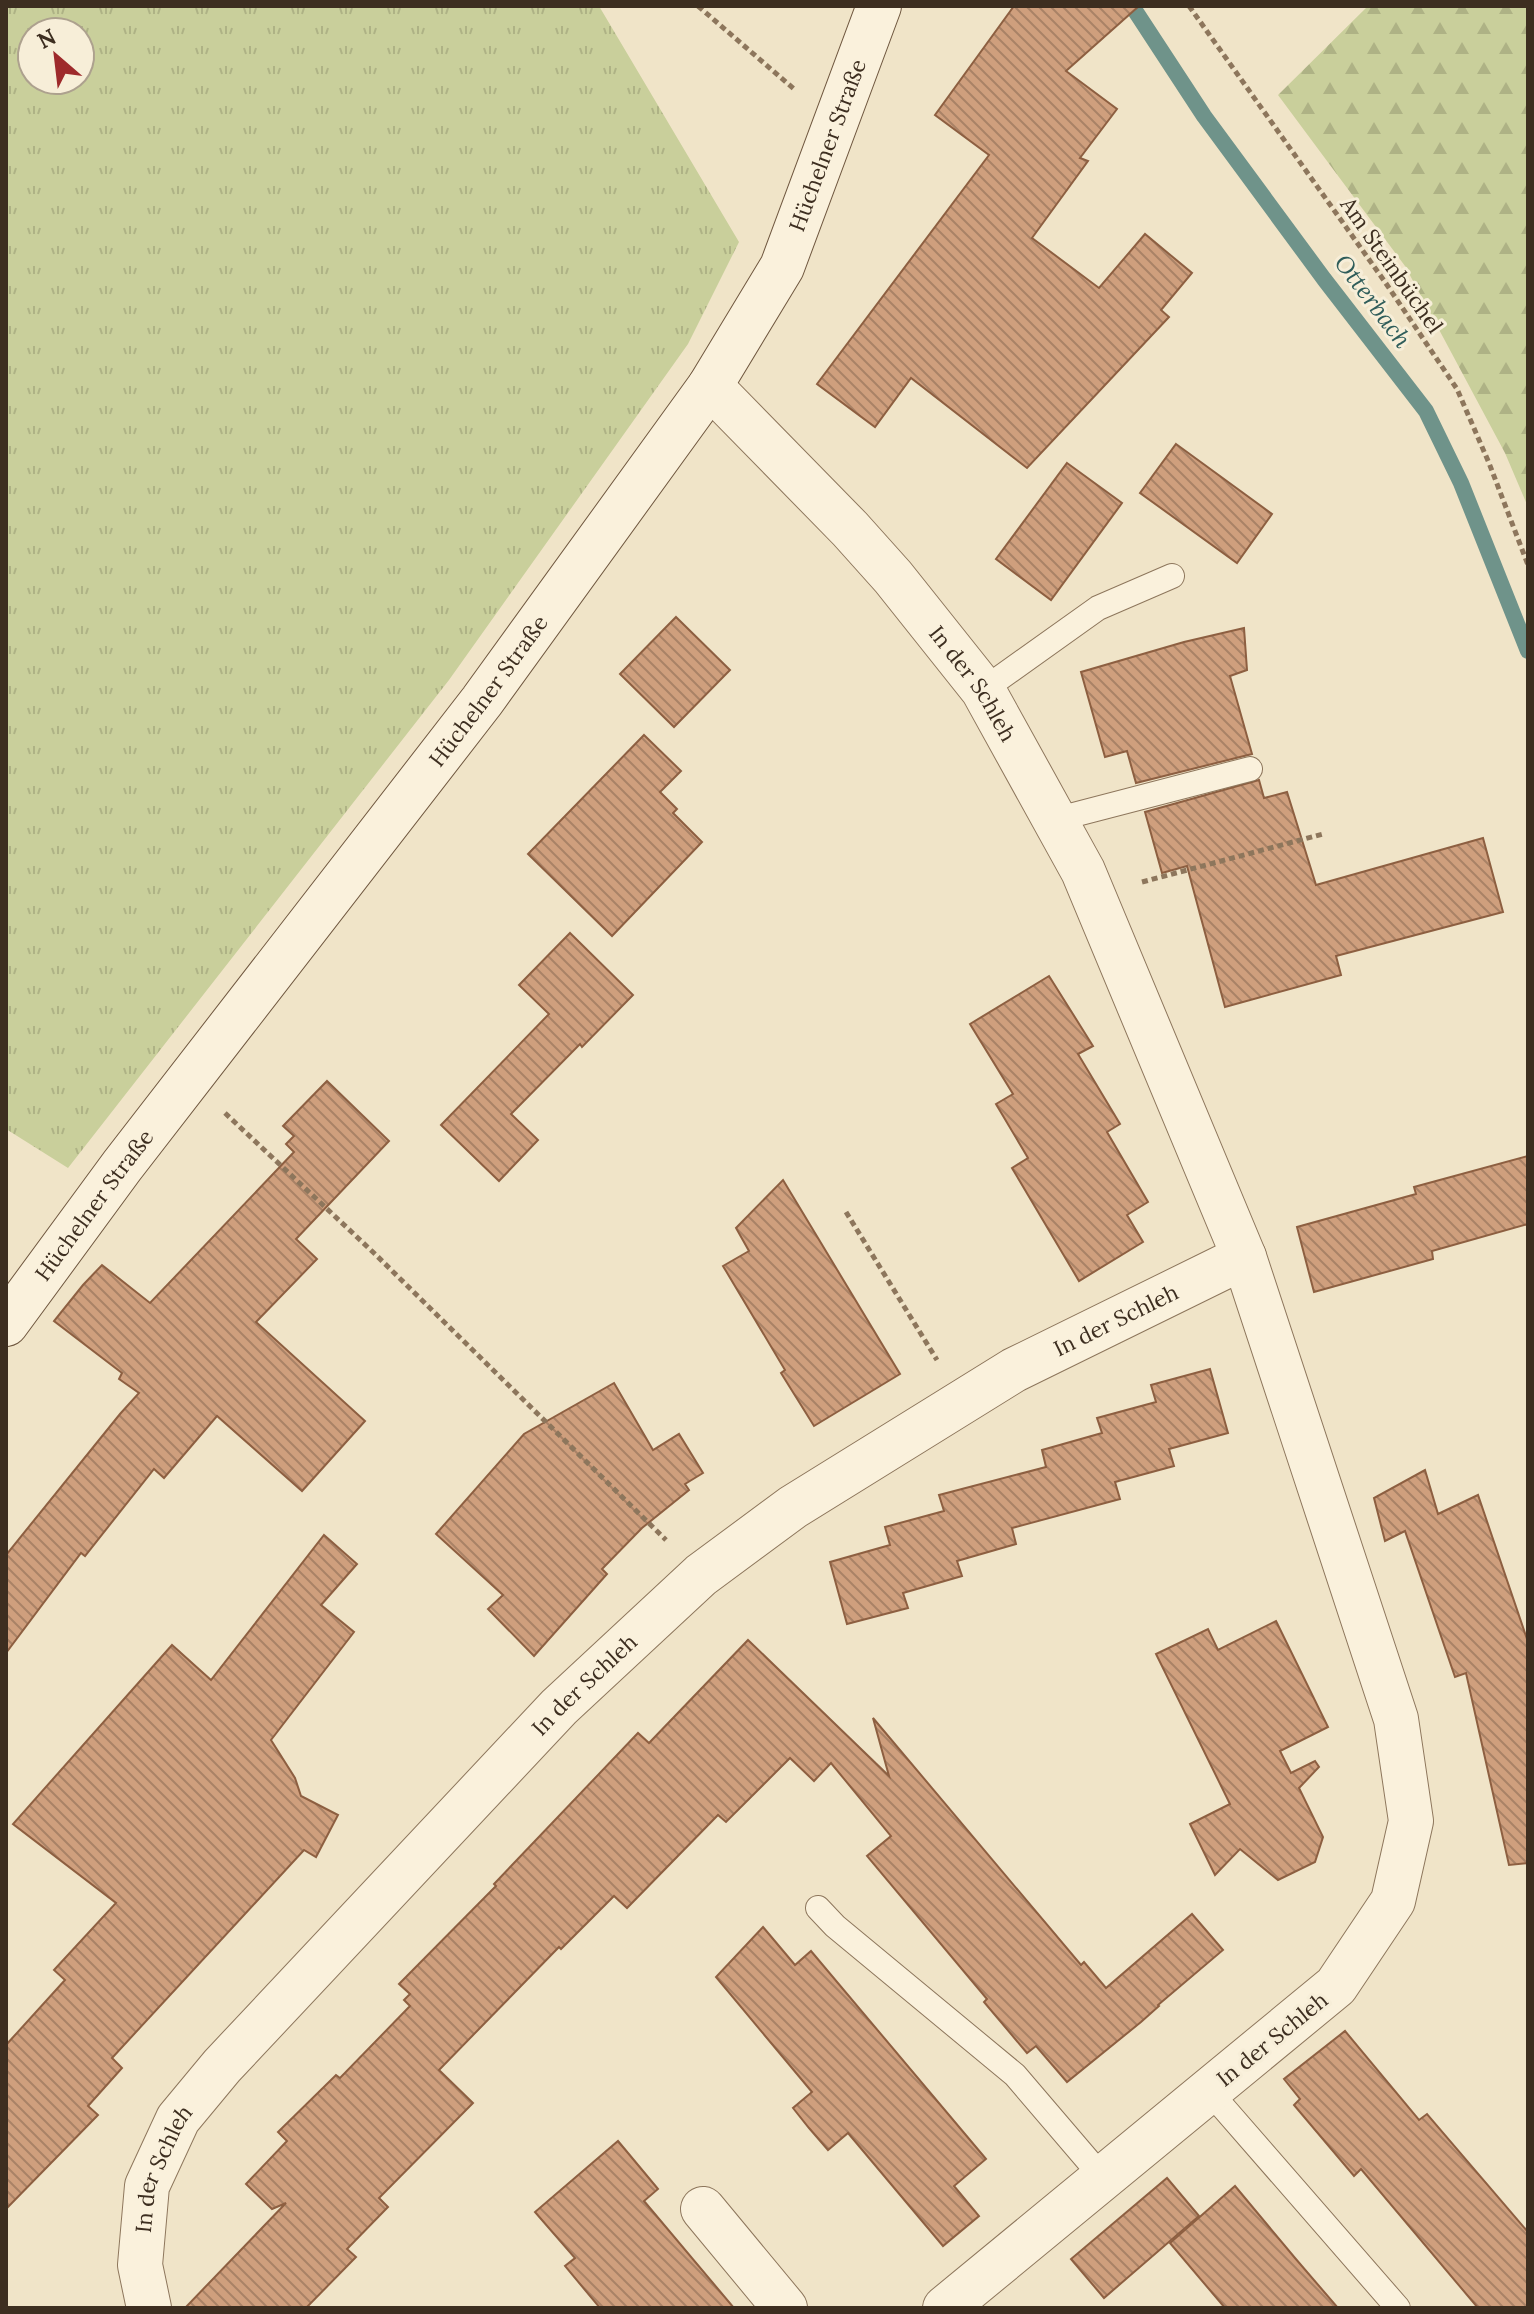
<svg xmlns="http://www.w3.org/2000/svg" width="1534" height="2314" font-family="Lora,serif">
  <style>
    .grass { fill: url(#grass-tufts); fill-rule: evenodd }
    .forest { fill: url(#forest-firs) }
    .lines { fill: none; stroke-linecap: round; stroke-linejoin: round }
    .stream { stroke: #6f938a; stroke-width: 16 }
    .building { fill: url(#building-back-hatch); stroke: #8d5f41; stroke-width: 2 }
    .lane-casing { stroke: #8d765c; stroke-width: 26 }
    .street-casing { stroke: #8d765c; stroke-width: 46 }
    .secondary-casing { stroke: #6f573f; stroke-width: 46 }
    .path { stroke: #8d765c; stroke-width: 5; stroke-dasharray: 6 4; stroke-linecap: butt }
    .lane { stroke: #faf1dc; stroke-width: 24 }
    .street { stroke: #faf1dc; stroke-width: 44 }
    .secondary { stroke: #faf1dc; stroke-width: 44 }
    .labels { text-anchor: middle; dominant-baseline: central; stroke-width: 6; stroke-linejoin: round; paint-order: stroke }
    .street-label { font-size: 22px; fill: #3d2e20; stroke: #f7eed8 }
    .water-label { font-size: 24px; font-style: italic; fill: #2f5d5a; stroke: #f7eed8 }
  </style>
  <defs>
    <pattern id="grass-tufts" width="24" height="20" patternUnits="userSpaceOnUse" patternTransform="scale(2)"><rect width="24" height="20" fill="#c9cf9b"/><path d="M3 7l-1-3M5 7V3M7 7l1-3M15 17l-1-3M17 17v-4M19 17l1-3" fill="none" stroke="#aeb285"/></pattern>
    <pattern id="forest-firs" width="22" height="20" patternUnits="userSpaceOnUse" patternTransform="scale(2)"><rect width="22" height="20" fill="#c9cf9b"/><path d="M5 1l3.5 6h-7zM16 11l3.5 6h-7z" fill="#aeb285"/></pattern>
    <pattern id="building-back-hatch" width="6" height="6" patternUnits="userSpaceOnUse" patternTransform="scale(2)"><rect width="6" height="6" fill="#cf9f7d"/><path d="M-1 5l2 2M0 0l6 6M5-1l2 2" fill="none" stroke="#a98266"/></pattern>
  </defs>
  <rect width="100%" height="100%" fill="#f0e4c8"/>
  <!-- grass -->
  <path class="grass" d="M6 6H599L739 242 688 344 449 680 68 1168 6 1129ZM32 32H80V80H32Z"/>
  <!-- forest -->
  <polygon class="forest" points="1368,6 1528,6 1528,507 1505,453 1405,266 1278,95"/>
  <g class="lines">
    <!-- stream -->
    <polyline class="stream" points="1132,6 1204,116 1324,279 1426,411 1461,483 1528,651"/>
  </g>
  <!-- building -->
  <g class="building">
    <polygon points="1014,6 1139,6 1066,71 1117,109 1080,158 1088,161 1032,238 1099,288 1145,234 1192,273 1161,310 1169,317 1027,468 911,378 875,427 817,384 989,155 935,115"/>
    <polygon points="1176,444 1272,514 1237,563 1140,493"/>
    <polygon points="1067,463 1122,503 1051,600 996,559"/>
    <polygon points="676,617 730,670 674,727 620,674"/>
    <polygon points="1244,628 1247,670 1230,676 1252,754 1136,783 1127,751 1105,757 1081,672 1184,642"/>
    <polygon points="644,735 681,771 660,792 677,809 673,813 702,842 612,936 528,854"/>
    <polygon points="1259,780 1264,798 1287,792 1316,885 1483,838 1503,912 1336,956 1341,975 1225,1007 1187,866 1162,873 1145,812"/>
    <polygon points="570,933 633,995 582,1047 580,1044 511,1114 538,1140 499,1181 441,1125 549,1014 519,985"/>
    <polygon points="1049,976 1093,1046 1078,1054 1120,1124 1107,1132 1148,1202 1127,1215 1143,1242 1079,1281 1012,1168 1028,1158 996,1104 1013,1094 970,1024"/>
    <polygon points="327,1081 389,1141 296,1239 317,1259 256,1322 365,1421 302,1491 217,1416 164,1478 154,1469 85,1556 81,1553 6,1653 6,1555 120,1414 139,1393 119,1379 122,1373 54,1321 83,1285 102,1265 150,1303 294,1152 286,1144 294,1136 283,1126"/>
    <polygon points="1528,1156 1528,1224 1432,1251 1433,1259 1314,1292 1297,1227 1416,1194 1414,1187"/>
    <polygon points="783,1180 900,1374 814,1426 781,1373 785,1370 723,1266 749,1251 736,1228"/>
    <polygon points="1210,1369 1228,1433 1169,1449 1174,1466 1115,1482 1120,1499 1012,1528 1016,1544 957,1561 962,1576 903,1593 908,1608 847,1624 830,1562 890,1545 885,1527 944,1511 939,1495 1046,1467 1042,1450 1102,1433 1097,1418 1156,1402 1151,1385"/>
    <polygon points="614,1383 653,1450 679,1434 703,1473 685,1484 689,1490 642,1528 602,1569 607,1574 534,1656 488,1609 503,1595 436,1534 524,1434"/>
    <polygon points="1425,1470 1438,1514 1478,1495 1528,1642 1528,1863 1509,1865 1466,1673 1455,1677 1405,1531 1385,1541 1374,1498"/>
    <polygon points="324,1535 357,1564 321,1605 354,1632 271,1740 295,1778 301,1796 338,1815 316,1857 304,1850 112,2058 122,2068 88,2106 98,2115 6,2209 6,2045 65,1980 54,1970 116,1903 13,1824 172,1645 211,1680"/>
    <polygon points="1276,1621 1328,1727 1280,1751 1291,1773 1315,1761 1319,1767 1299,1788 1323,1837 1315,1862 1278,1880 1240,1849 1215,1875 1190,1824 1230,1804 1156,1654 1208,1629 1218,1650"/>
    <polygon points="748,1640 889,1776 873,1718 1081,1965 1084,1962 1106,1988 1192,1914 1223,1950 1158,2005 1159,2006 1141,2022 1067,2082 1036,2046 1027,2053 984,2002 987,1999 867,1856 891,1836 831,1763 814,1781 790,1758 726,1822 718,1815 627,1908 614,1896 561,1949 559,1947 439,2070 473,2103 379,2198 388,2207 347,2249 356,2257 306,2308 185,2308 286,2203 272,2209 246,2184 287,2141 278,2132 336,2075 340,2078 410,2006 404,2000 410,1994 399,1984 496,1886 494,1884 638,1733 649,1743"/>
    <polygon points="763,1927 795,1965 811,1951 986,2159 954,2186 979,2216 943,2246 848,2133 828,2150 809,2128 793,2108 812,2092 716,1977"/>
    <polygon points="1345,2031 1419,2120 1427,2114 1528,2232 1528,2308 1478,2308 1361,2169 1354,2176 1294,2105 1300,2099 1284,2079"/>
    <polygon points="618,2141 658,2189 644,2201 734,2308 600,2308 565,2266 575,2258 535,2212"/>
    <polygon points="1167,2178 1199,2216 1104,2298 1071,2259"/>
    <polygon points="1235,2186 1295,2258 1338,2308 1225,2308 1170,2243"/>
  </g>
  <g class="lines">
    <!-- lane casing -->
    <g class="lane-casing">
      <g id="lane">
        <polyline points="983,690 1098,608 1172,576"/>
        <polyline points="1054,820 1250,769"/>
        <polyline points="818,1908 835,1926 1015,2075 1103,2178"/>
        <polyline points="1209,2091 1398,2308"/>
      </g>
    </g>
    <!-- street casing -->
    <g class="street-casing">
      <g id="street">
        <path id="s1" d="M710 386 850 529 893 577 983 690 1083 871 1244 1257 1396 1719 1411 1821 1393 1901 1336 1986 945 2308"/>
        <polyline points="703,2209 785,2308"/>
        <path id="s2" d="M149 2308 140 2265 147 2186 178 2119 222 2066 559 1707 701 1575 793 1507 1014 1370 1244 1257"/>
      </g>
    </g>
    <!-- secondary casing -->
    <g class="secondary-casing">
      <g id="secondary">
        <path id="s3" d="M6 1324 122 1166 482 701 710 386 782 267 879 6"/>
      </g>
    </g>
    <!-- path -->
    <g class="path">
      <polyline points="698,6 794,89"/>
      <polyline points="1189,6 1385,282 1457,389 1489,463 1528,565"/>
      <polyline points="1142,882 1323,834"/>
      <polyline points="225,1113 375,1254 666,1540"/>
      <polyline points="846,1212 937,1360"/>
    </g>
    <!-- lane -->
    <use href="#lane" class="lane"/>
    <!-- street -->
    <use href="#street" class="street"/>
    <!-- secondary -->
    <use href="#secondary" class="secondary"/>
  </g>
  <g class="labels">
    <!-- street labels -->
    <g class="street-label">
      <text stroke="none"><textPath href="#s3" startOffset="1442">Hüchelner Straße</textPath></text>
      <text transform="translate(1392 265) rotate(55)">Am Steinbüchel</text>
      <text stroke="none"><textPath href="#s1" startOffset="398">In der Schleh</textPath></text>
      <text stroke="none"><textPath href="#s3" startOffset="796">Hüchelner Straße</textPath></text>
      <text stroke="none"><textPath href="#s3" startOffset="148">Hüchelner Straße</textPath></text>
      <text stroke="none"><textPath href="#s2" startOffset="1440">In der Schleh</textPath></text>
      <text stroke="none"><textPath href="#s2" startOffset="792">In der Schleh</textPath></text>
      <text transform="translate(1272 2039) rotate(-39)">In der Schleh</text>
      <text stroke="none"><textPath href="#s2" startOffset="144">In der Schleh</textPath></text>
    </g>
    <!-- water labels -->
    <g class="water-label">
      <text transform="translate(1373 301) rotate(53)">Otterbach</text>
    </g>
  </g>
  <!-- border -->
  <rect width="1534" height="2314" fill="none" stroke="#3d2e20" stroke-width="16"/>
  <!-- north arrow -->
  <g transform="translate(56 56) rotate(332)"><circle r="38" fill="#f7eed8" stroke="#ada18e" stroke-width="2"/>
  <path d="M0-6L14 30L0 20L-14 30Z" fill="#9e2a2b"/>
  <text y="-12" font-size="22" font-weight="bold" text-anchor="middle" fill="#3d2e20">N</text>
  </g>
</svg>
